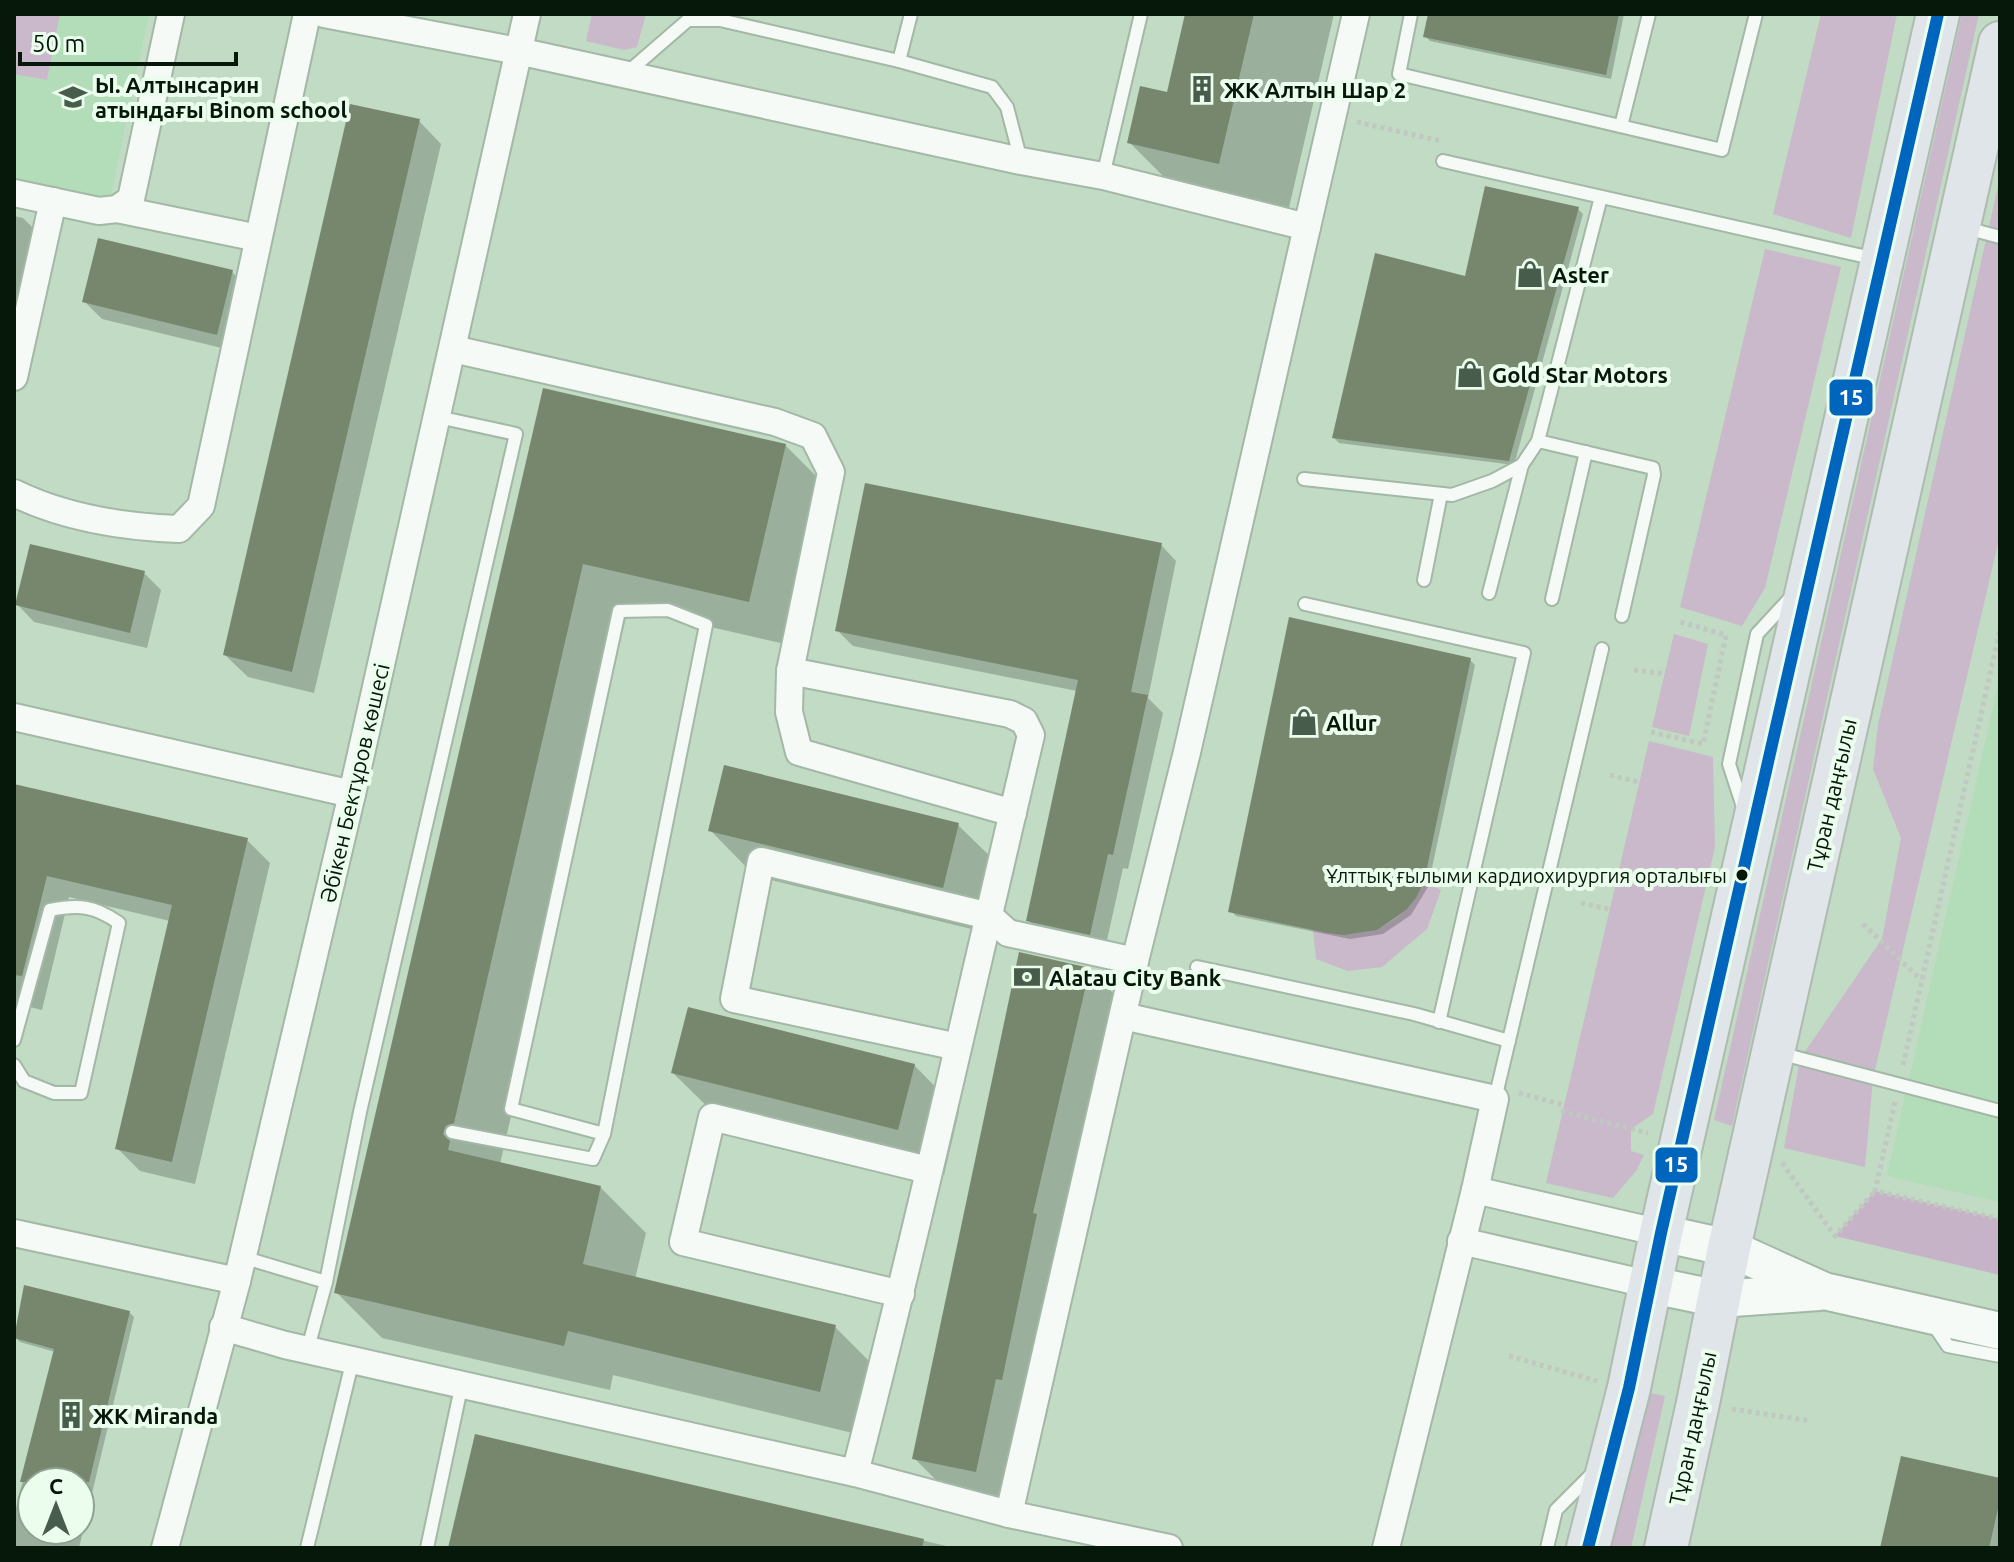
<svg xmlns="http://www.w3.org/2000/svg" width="2014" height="1562" font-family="Ubuntu,sans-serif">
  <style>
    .built { fill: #b3ddb8 }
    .green { fill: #c9b9ca }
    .forest { fill: #c7b3c7 }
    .shadow { fill: #0003; fill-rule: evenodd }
    .building { fill: #76876e }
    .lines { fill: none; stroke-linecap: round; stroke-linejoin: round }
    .lane-casing { stroke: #a3b8a6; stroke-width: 16 }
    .street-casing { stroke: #a3b8a6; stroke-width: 30 }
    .secondary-casing { stroke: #a3b8a6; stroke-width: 40 }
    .primary-casing { stroke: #aebbaf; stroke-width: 46 }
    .path { stroke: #c1c8c1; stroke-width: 5; stroke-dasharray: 4 4; stroke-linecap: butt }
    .lane { stroke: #f6faf6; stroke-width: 12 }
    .street { stroke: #f6faf6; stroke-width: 26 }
    .secondary { stroke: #f6faf6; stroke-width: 36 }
    .primary { stroke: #e0e5e9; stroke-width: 42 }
    .bus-1-casing { stroke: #ebfeed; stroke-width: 18 }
    .bus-1 { stroke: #0065bd; stroke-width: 12 }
    .bus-dot { fill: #061809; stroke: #ebfeed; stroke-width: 3 }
    .labels { text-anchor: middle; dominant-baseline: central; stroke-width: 8; stroke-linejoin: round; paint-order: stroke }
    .bus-label { font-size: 20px; fill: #061809; stroke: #ebfeed; text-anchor: end }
    .poi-label { font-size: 22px; font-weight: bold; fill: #061809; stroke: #ebfeed; text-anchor: start }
    .street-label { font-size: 22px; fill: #061809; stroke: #ebfeed }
    .line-badge { stroke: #ebfeed; stroke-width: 3 }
    .badge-label { font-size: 22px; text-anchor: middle; font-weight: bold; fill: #fff }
  </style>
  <rect width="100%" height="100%" fill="#c1dbc4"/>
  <!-- built -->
  <g class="built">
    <polygon points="14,14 149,14 110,200 14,179"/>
    <polygon points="2000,676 2000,1202 1887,1176"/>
  </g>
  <!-- green -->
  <g class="green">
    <polygon points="14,14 60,14 47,80 14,74"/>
    <polygon points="592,14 646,14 637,47 624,50 586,41"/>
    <polygon points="1821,14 1897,14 1851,238 1773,214"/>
    <polygon points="1962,14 1979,14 1732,1126 1714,1120"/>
    <polygon points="2000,177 2000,535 1873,1078 1865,1167 1784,1148 1800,1059 1882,939 1901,838 1873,769 1878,725"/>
    <polygon points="1765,249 1841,267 1765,588 1742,626 1680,607"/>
    <polygon points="1674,634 1708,644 1689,736 1652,727"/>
    <polygon points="1649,741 1713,757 1715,847 1653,1114 1631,1129 1631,1151 1644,1155 1636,1171 1613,1198 1546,1183"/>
    <path d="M1424 882 1441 890 1427 929 1382 967 1348 971 1316 959 1313 930C1362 941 1401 930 1424 882Z"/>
    <polygon points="1645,1392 1665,1396 1631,1548 1609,1548"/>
  </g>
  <!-- forest -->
  <polygon class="forest" points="1875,1191 2000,1219 2000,1275 1835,1236"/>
  <!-- shadow -->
  <g class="shadow">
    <polygon points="1187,14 1334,14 1284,229 1195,208 1129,142 1168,94"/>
    <polygon points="1430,14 1624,14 1611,79 1430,41 1425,36"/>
    <polygon points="419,121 441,144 314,693 248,677 225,655"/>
    <polygon points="1578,209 1583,214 1514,465 1339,443 1334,438 1467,278"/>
    <polygon points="14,216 23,218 46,241 14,386"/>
    <polygon points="232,272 249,289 234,351 102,319 85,302"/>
    <polygon points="545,390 785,445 831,491 794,646 628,608 500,1164 600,1187 646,1233 635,1279 835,1327 880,1372 865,1436 613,1375 610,1390 382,1338 336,1292"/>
    <polygon points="1161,545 1176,561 1148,698 1163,713 1128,869 1123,868 1105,949 1044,936 1028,920 1077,691 853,646 837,630"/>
    <polygon points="144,573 161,590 147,648 34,622 17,604"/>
    <polygon points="1470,660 1475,665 1428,887 1411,915 1383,934 1350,939 1236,916 1231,911"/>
    <polygon points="14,786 247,840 270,863 195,1184 140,1171 117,1148 170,921 69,897 42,1010 14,1003"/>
    <polygon points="958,825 1004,870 988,933 755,876 710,830"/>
    <polygon points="1089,969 1133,1013 1045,1423 1039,1421 1020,1514 957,1501 914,1458"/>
    <polygon points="914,1065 959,1111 944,1175 719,1118 673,1073"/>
    <path d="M129 1312 134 1317 79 1548H14V1516L55 1352 20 1342 15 1337ZM32 1482H80V1530H32Z"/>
    <polygon points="476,1437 955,1548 450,1548"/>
    <polygon points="2000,1480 2000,1548 1882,1548"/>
  </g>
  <!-- building -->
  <g class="building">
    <polygon points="1185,14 1254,14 1219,164 1127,143 1140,86 1167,92"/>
    <polygon points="1428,14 1619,14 1606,75 1423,37"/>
    <polygon points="350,104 420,119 292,672 223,655"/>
    <polygon points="1485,186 1579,207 1509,461 1332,438 1375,253 1465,276"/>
    <polygon points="98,238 233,270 217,335 82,302"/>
    <polygon points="543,388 786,444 749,602 583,564 454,1123 446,1126 443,1134 450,1141 448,1150 601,1186 583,1264 836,1325 820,1392 568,1331 564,1346 334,1293"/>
    <polygon points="865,483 1162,543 1131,692 1148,695 1113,855 1108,854 1090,935 1026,921 1078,680 835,631"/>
    <polygon points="30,544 145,571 130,633 15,605"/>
    <polygon points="1289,617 1471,658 1424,882 1416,898 1406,910 1377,930 1344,935 1327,933 1228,912"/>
    <polygon points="724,765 959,823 943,888 708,831"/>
    <polygon points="14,784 248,838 172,1162 115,1149 172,905 47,876 22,976 14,975"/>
    <polygon points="1019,952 1090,968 1033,1213 1037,1214 1002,1380 996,1379 976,1472 912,1459"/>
    <polygon points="688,1007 915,1064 898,1130 671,1073"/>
    <polygon points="24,1285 130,1311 89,1482 20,1482 54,1349 14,1338"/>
    <polygon points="475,1434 924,1539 922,1548 448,1548"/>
    <polygon points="1901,1456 2000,1478 2000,1500 1989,1548 1880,1548"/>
  </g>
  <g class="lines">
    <!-- lane casing -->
    <g class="lane-casing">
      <g id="lane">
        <polyline points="1411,14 1399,74 1722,150 1756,14"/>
        <polyline points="899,61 911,14"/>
        <polyline points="628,72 688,20 720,20 899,61 992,87 1007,107 1021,161"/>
        <polyline points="1621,126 1649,14"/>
        <polyline points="1443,161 1876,259"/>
        <polyline points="1103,176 1141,14"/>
        <polyline points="1966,228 2000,237"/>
        <polyline points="1538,441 1653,468 1654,475 1622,616"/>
        <polyline points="1304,479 1452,495 1492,481 1522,465 1538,441 1601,197"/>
        <polyline points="1424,580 1441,494"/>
        <polyline points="1489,593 1522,465"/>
        <polyline points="1552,599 1586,452"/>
        <polyline points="1305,604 1524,653 1439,1022"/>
        <polygon points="668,610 706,625 604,1134 511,1109 619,611"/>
        <polyline points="1744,810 1729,764 1757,634 1793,595"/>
        <polyline points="1197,967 1414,1014 1509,1041"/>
        <path d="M14 1040 50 910C79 904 95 906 119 923L81 1093H54L24 1081 14 1065"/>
        <polyline points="1779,1053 2000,1111"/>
        <polyline points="1495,1099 1602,649"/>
        <polyline points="452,1132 593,1159 604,1134"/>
        <polyline points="242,1257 326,1282"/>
        <polyline points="1933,1324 1948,1346 2000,1356"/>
        <polyline points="308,1348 326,1282 360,1112 516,434 438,417"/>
        <polyline points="307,1548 353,1359"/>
        <polyline points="427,1548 462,1383"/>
        <polyline points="1547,1548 1556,1510 1592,1474"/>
      </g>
    </g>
    <!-- street casing -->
    <g class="street-casing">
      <g id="street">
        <polyline points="324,14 518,51 1021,161 1103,176 1307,227 1187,752 1135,961 1009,1514"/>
        <polyline points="14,193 99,211 117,209 131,199 171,14"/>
        <polyline points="117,209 258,238"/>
        <polyline points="1307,227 1356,14"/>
        <polyline points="453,349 775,422 813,436 831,472 790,671 789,712 799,752 1013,813"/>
        <polyline points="14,377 53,201"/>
        <path d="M14 493C65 518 123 527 179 529L201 506 307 14"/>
        <path d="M790 671 1010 714 1024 721 1031 735C973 981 918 1228 855 1473"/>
        <polyline points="14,717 352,794"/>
        <polyline points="1123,1016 1495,1099 1475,1190"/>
        <polyline points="958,1047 734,999 761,861 989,916 1008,933 1135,961"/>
        <polyline points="14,1233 237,1281"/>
        <polyline points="1461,1241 1652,1285"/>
        <polyline points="901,1294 683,1242 712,1117 928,1170"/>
        <polyline points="223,1327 285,1345 855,1473 1009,1514 1169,1548"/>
        <polyline points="165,1548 237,1281 352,794 527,14"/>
        <polyline points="1386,1548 1475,1190 1661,1233"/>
      </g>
    </g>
    <!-- secondary casing -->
    <g class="secondary-casing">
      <g id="secondary">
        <polyline points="1661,1233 1729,1248 1824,1291 2000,1331"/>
        <polyline points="1652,1285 1719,1299 1819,1292"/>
      </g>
    </g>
    <!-- primary casing -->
    <g class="primary-casing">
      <g id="primary">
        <polyline points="1588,1548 1629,1388 1661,1233 1938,14"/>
        <polyline points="1666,1548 1698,1403 1729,1248 2000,43"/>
      </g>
    </g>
    <!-- path -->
    <g class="path">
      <polyline points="1357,122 1441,141"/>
      <polyline points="1634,670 1665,674"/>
      <polyline points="1651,732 1703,744 1726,635 1677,621"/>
      <polyline points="1610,775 1639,782"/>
      <polyline points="1581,903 1609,909"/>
      <polyline points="1863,924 1921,980"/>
      <polyline points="1903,1065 2000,629"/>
      <polyline points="1519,1093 1563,1105"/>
      <polyline points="1895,1102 1875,1191 2000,1219"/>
      <polyline points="1561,1111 1648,1133"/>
      <polyline points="1782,1163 1835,1236 1875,1191"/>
      <polyline points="1509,1356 1597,1381"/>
      <polyline points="1732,1409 1811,1421"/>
    </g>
    <!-- lane -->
    <use href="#lane" class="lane"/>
    <!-- street -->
    <use href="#street" class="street"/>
    <!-- secondary -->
    <use href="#secondary" class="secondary"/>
    <!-- primary -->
    <use href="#primary" class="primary"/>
    <!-- bus-1 casing -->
    <g class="bus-1-casing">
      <polyline id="bus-1" points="1588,1548 1629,1388 1661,1233 1938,14"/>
    </g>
    <!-- bus-1 -->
    <use href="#bus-1" class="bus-1"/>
  </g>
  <!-- icons -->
  <defs>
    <g id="building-bare" transform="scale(2.16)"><path d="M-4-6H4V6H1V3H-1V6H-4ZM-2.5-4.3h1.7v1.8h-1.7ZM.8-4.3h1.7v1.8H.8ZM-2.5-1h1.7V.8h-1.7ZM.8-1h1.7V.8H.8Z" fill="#475c4a" stroke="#ebfeed" stroke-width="2.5" paint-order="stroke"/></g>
    <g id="school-bare" transform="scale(2.16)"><path d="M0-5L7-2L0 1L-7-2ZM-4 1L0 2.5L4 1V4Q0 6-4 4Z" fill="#475c4a" stroke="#ebfeed" stroke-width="2.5" paint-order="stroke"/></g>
    <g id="shop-bare" transform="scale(2.16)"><path d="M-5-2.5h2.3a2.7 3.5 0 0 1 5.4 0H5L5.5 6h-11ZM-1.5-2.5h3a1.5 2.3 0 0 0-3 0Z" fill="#475c4a" stroke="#ebfeed" stroke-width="2.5" paint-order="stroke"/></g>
    <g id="bank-bare" transform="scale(2.16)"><path d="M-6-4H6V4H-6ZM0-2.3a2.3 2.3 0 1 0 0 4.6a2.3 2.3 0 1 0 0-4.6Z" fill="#475c4a" stroke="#ebfeed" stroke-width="2.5" paint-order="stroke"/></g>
  </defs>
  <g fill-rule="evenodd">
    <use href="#building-bare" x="1202" y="89"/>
    <use href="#school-bare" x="73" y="97"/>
    <use href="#shop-bare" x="1530" y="274"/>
    <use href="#shop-bare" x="1470" y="374"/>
    <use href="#shop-bare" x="1304" y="722"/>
    <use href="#bank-bare" x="1027" y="977"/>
    <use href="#building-bare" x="71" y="1415"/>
  </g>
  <!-- markers -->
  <circle class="bus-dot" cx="1742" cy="875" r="7"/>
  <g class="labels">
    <!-- bus labels -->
    <g class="bus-label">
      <text x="1727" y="875">Ұлттық ғылыми кардиохирургия орталығы</text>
    </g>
    <!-- poi labels -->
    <g class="poi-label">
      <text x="95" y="84">Ы. Алтынсарин<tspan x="95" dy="25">атындағы Binom school</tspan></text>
      <text x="1224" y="89">ЖК Алтын Шар 2</text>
      <text x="1552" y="274">Aster</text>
      <text x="1492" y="374">Gold Star Motors</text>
      <text x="1326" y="722">Allur</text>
      <text x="1049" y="977">Alatau City Bank</text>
      <text x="93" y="1415">ЖК Miranda</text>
    </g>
    <!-- street labels -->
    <g class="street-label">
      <text transform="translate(354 783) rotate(-77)">Әбікен Бектұров көшесі</text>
      <text transform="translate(1831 795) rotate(-77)">Тұран даңғылы</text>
      <text transform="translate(1692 1428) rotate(-78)">Тұран даңғылы</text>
    </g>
  </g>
  <g class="line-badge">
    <rect x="1828" y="378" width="46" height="39" rx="8" fill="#0065bd"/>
    <rect x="1654" y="1146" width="45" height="38" rx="8" fill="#0065bd"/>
  </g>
  <g class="badge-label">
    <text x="1851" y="405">15</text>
    <text x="1676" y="1172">15</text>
  </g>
  <!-- border -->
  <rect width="2014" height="1562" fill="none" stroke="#061809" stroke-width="32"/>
  <!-- north arrow -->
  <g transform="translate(56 1506)"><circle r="38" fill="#ebfeed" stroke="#8fa292" stroke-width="2"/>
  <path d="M0-6L14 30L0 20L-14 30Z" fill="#475c4a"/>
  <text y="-12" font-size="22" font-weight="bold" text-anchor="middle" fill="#061809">С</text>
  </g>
  <!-- scale -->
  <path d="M20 52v12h216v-12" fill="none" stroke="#061809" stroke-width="4"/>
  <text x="32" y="52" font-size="24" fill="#061809" stroke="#ebfeed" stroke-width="6" paint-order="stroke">50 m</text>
</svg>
